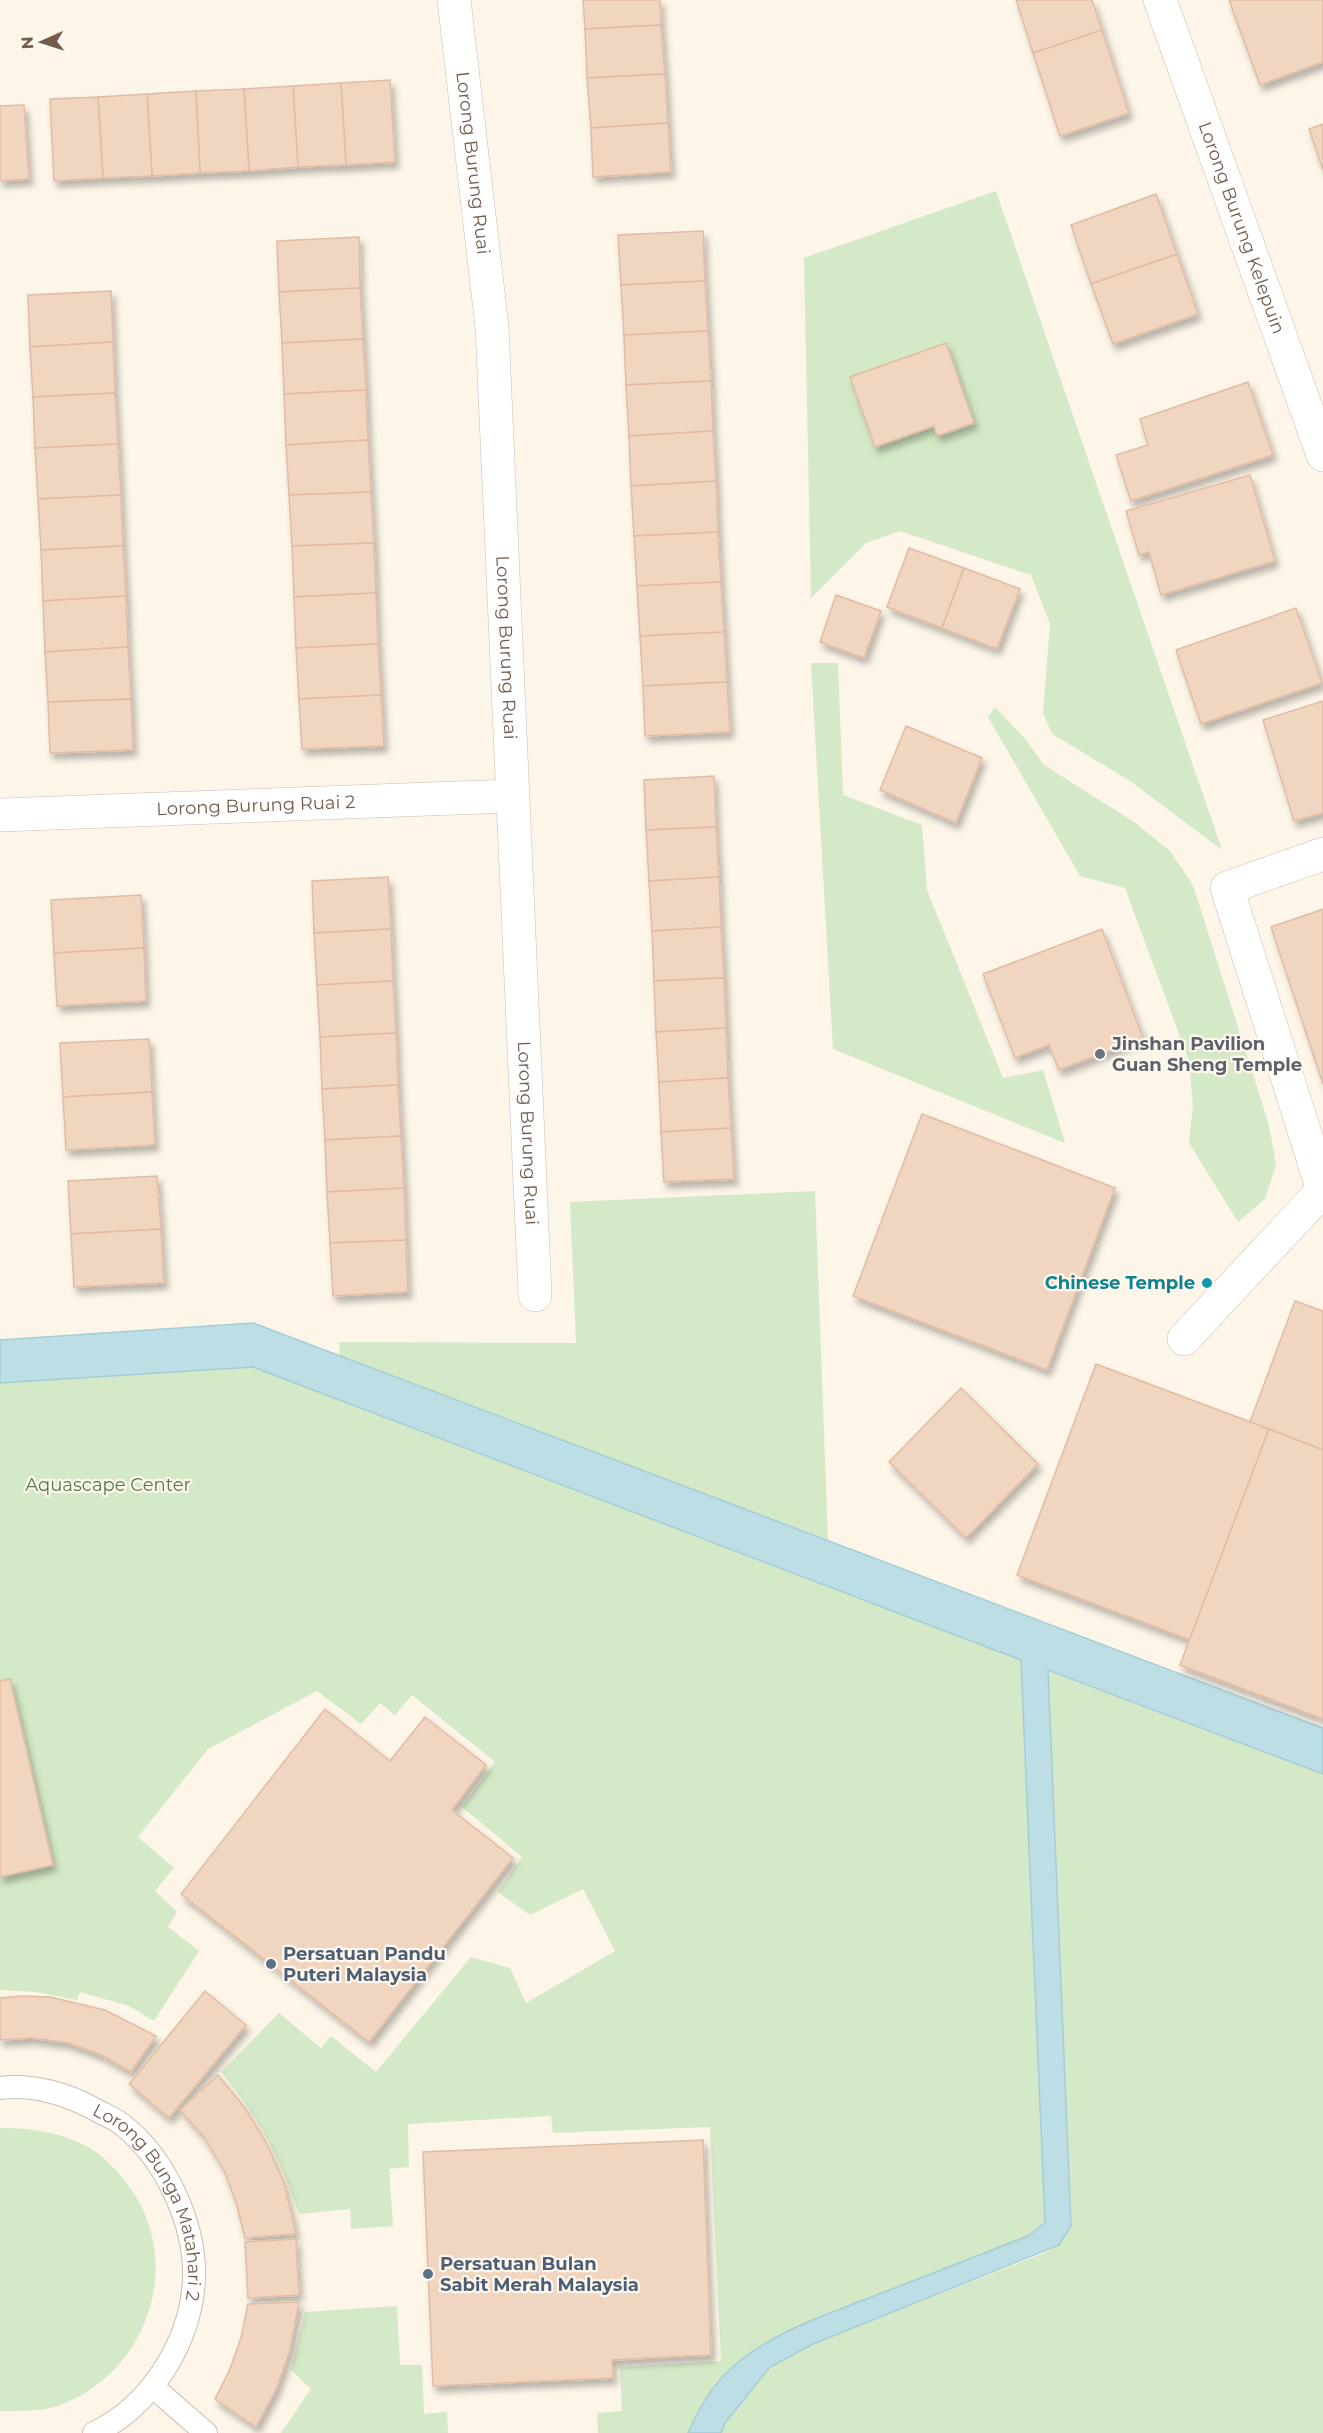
<svg xmlns="http://www.w3.org/2000/svg" width="1323" height="2433" font-family="Montserrat,sans-serif">
  <style>
    .green { fill: #d4e9c7 }
    .water { fill: #bddee5; stroke: #a4cdd6; stroke-width: 1.5 }
    .building { fill: #f0d5c1; stroke: #e2bca2; stroke-width: 1.5; filter: url(#shadow) }
    .lines { fill: none; stroke-linecap: round; stroke-linejoin: round }
    .lane-casing { stroke: #cdbdaf; stroke-width: 24 }
    .street-casing { stroke: #cdbdaf; stroke-width: 34 }
    .lane { stroke: #fff; stroke-width: 22 }
    .street { stroke: #fff; stroke-width: 33 }
    .worship-dot { fill: #6b7280; stroke: #fef8ef; stroke-width: 2 }
    .culture-dot { fill: #0f9aa8; stroke: #fef8ef; stroke-width: 2 }
    .service-dot { fill: #5c6f8a; stroke: #fef8ef; stroke-width: 2 }
    .labels { text-anchor: middle; dominant-baseline: central; stroke-width: 4.5; stroke-linejoin: round; paint-order: stroke }
    .street-label { font-size: 18px; fill: #755c4d; stroke: #fef8ef }
    .worship-label { font-size: 18px; font-weight: bold; fill: #5b616d; stroke: #fef8ef; text-anchor: start }
    .culture-label { font-size: 18px; font-weight: bold; fill: #0d838f; stroke: #fef8ef; text-anchor: end }
    .park-label { font-size: 18px; fill: #547a45; stroke: #fef8ef }
    .service-label { font-size: 18px; font-weight: bold; fill: #4e5e75; stroke: #fef8ef; text-anchor: start }
  </style>
  <defs>
    <filter id="shadow"><feDropShadow dx="3.5" dy="6" stdDeviation="3" flood-color="#0004"/></filter>
  </defs>
  <rect width="100%" height="100%" fill="#fcf5e8"/>
  <!-- green -->
  <g class="green">
    <polygon points="996,191 1222,850 1130,781 1052,734 1043,713 1050,624 1031,575 900,531 866,543 811,598 804,258"/>
    <polygon points="811,663 838,663 843,795 922,825 927,890 1003,1078 1043,1070 1065,1143 833,1049"/>
    <polygon points="995,707 1026,740 1044,765 1134,822 1170,851 1193,885 1269,1125 1276,1166 1265,1199 1238,1222 1189,1143 1193,1106 1189,1061 1125,888 1080,876 988,717"/>
    <polygon points="815,1191 828,1541 340,1356 339,1342 576,1343 570,1202"/>
    <path d="M253 1367 1021 1659 1045 2223 1028 2236 802 2324 766 2343 741 2360 697 2412 688 2433H598L597 2413 622 2411 620 2367 721 2361 710 2127 553 2133 551 2116 408 2124 409 2167 389 2169 393 2226 351 2229 350 2209 299 2214C279 2154 261 2121 221 2072L279 2013 321 2048 331 2036 376 2072 471 1957 510 1968 526 2003 615 1951 583 1889 530 1915 498 1892 522 1857 462 1807 495 1762 412 1695 395 1715 380 1703 361 1724 317 1691 208 1749 138 1837 174 1868 155 1891 177 1912 168 1927 199 1951 154 2021 129 2006 80 1992 77 2000 36 1992 0 1990V1383Z"/>
    <polygon points="1048,1670 1323,1774 1323,2433 721,2433 725,2424 770,2367 813,2344 1044,2253 1059,2245 1071,2226"/>
    <path d="M0 2128C32 2128 60 2132 88 2147 102 2155 115 2168 125 2181 186 2256 151 2369 63 2404 43 2412 21 2411 0 2411Z"/>
    <polygon points="397,2306 400,2365 422,2365 424,2414 447,2412 448,2433 281,2433 311,2389 291,2370 305,2312"/>
  </g>
  <!-- water -->
  <path class="water" d="M253 1323 1323 1728V1774L1048 1670 1071 2226 1059 2245 813 2344 770 2367 725 2423 721 2433H688C700 2404 716 2379 741 2360 779 2330 825 2315 869 2298 922 2277 975 2257 1028 2236L1045 2223 1021 1660 253 1367 0 1383V1340Z"/>
  <!-- building -->
  <g class="building">
    <polygon points="583,0 660,0 661,25 585,29"/>
    <polygon points="1016,0 1092,0 1102,30 1033,53"/>
    <polygon points="1229,0 1323,0 1323,62 1260,85"/>
    <polygon points="661,25 665,74 587,78 585,29"/>
    <polygon points="1102,30 1129,113 1060,136 1033,53"/>
    <polygon points="665,74 668,123 591,128 587,78"/>
    <polygon points="390,80 395,162 346,165 341,83"/>
    <polygon points="341,83 346,165 298,167 293,86"/>
    <polygon points="293,86 298,167 249,171 244,89"/>
    <polygon points="244,89 249,171 200,173 196,91"/>
    <polygon points="196,91 200,173 152,176 147,94"/>
    <polygon points="147,94 152,176 103,178 98,97"/>
    <polygon points="98,97 103,178 54,181 50,99"/>
    <polygon points="24,105 29,179 0,181 0,106"/>
    <polygon points="668,123 671,172 593,177 591,128"/>
    <polygon points="1323,124 1323,170 1309,129"/>
    <polygon points="1156,194 1177,254 1091,284 1071,225"/>
    <polygon points="703,231 705,281 621,285 618,235"/>
    <polygon points="359,237 360,288 279,292 277,241"/>
    <polygon points="1177,254 1198,314 1113,344 1091,284"/>
    <polygon points="705,281 708,331 624,335 621,285"/>
    <polygon points="360,288 363,339 282,343 279,292"/>
    <polygon points="111,291 113,342 30,347 28,295"/>
    <polygon points="708,331 711,381 626,385 624,335"/>
    <polygon points="363,339 366,390 284,394 282,343"/>
    <polygon points="113,342 115,393 33,397 30,347"/>
    <polygon points="946,343 974,423 937,436 934,426 875,447 850,377"/>
    <polygon points="711,381 713,431 629,436 626,385"/>
    <polygon points="1248,382 1273,455 1131,501 1116,455 1148,445 1140,419"/>
    <polygon points="366,390 368,440 286,445 284,394"/>
    <polygon points="115,393 118,444 35,448 33,397"/>
    <polygon points="713,431 716,481 631,486 629,436"/>
    <polygon points="368,440 371,492 289,495 286,445"/>
    <polygon points="118,444 121,495 38,499 35,448"/>
    <polygon points="1250,475 1275,561 1161,595 1149,552 1139,555 1126,511"/>
    <polygon points="716,481 718,532 634,536 631,486"/>
    <polygon points="371,492 374,543 292,546 289,495"/>
    <polygon points="121,495 123,546 41,550 38,499"/>
    <polygon points="718,532 721,582 637,586 634,536"/>
    <polygon points="374,543 376,593 294,597 292,546"/>
    <polygon points="123,546 126,596 43,601 41,550"/>
    <polygon points="909,548 964,568 942,628 887,607"/>
    <polygon points="964,568 1020,589 997,649 942,628"/>
    <polygon points="721,582 724,632 640,636 637,586"/>
    <polygon points="376,593 378,644 296,648 294,597"/>
    <polygon points="836,595 881,611 864,658 820,642"/>
    <polygon points="126,596 128,647 45,652 43,601"/>
    <polygon points="1296,608 1322,683 1201,724 1176,650"/>
    <polygon points="724,632 727,682 643,686 640,636"/>
    <polygon points="378,644 381,695 299,699 296,648"/>
    <polygon points="128,647 131,699 48,702 45,652"/>
    <polygon points="727,682 730,732 645,736 643,686"/>
    <polygon points="381,695 384,746 302,749 299,699"/>
    <polygon points="131,699 133,750 50,753 48,702"/>
    <polygon points="1323,701 1323,813 1294,821 1263,720"/>
    <polygon points="906,726 982,758 956,823 880,790"/>
    <polygon points="714,776 716,827 646,830 644,780"/>
    <polygon points="716,827 719,877 649,881 646,830"/>
    <polygon points="388,877 391,929 314,933 312,881"/>
    <polygon points="719,877 721,927 652,931 649,881"/>
    <polygon points="141,895 144,948 54,953 51,900"/>
    <polygon points="1323,909 1323,1084 1271,927"/>
    <polygon points="721,927 724,978 654,981 652,931"/>
    <polygon points="391,929 393,981 317,985 314,933"/>
    <polygon points="1102,929 1143,1038 1059,1070 1049,1045 1015,1058 983,974"/>
    <polygon points="144,948 146,1001 57,1006 54,953"/>
    <polygon points="724,978 726,1028 656,1032 654,981"/>
    <polygon points="393,981 396,1033 320,1037 317,985"/>
    <polygon points="726,1028 728,1078 659,1082 656,1032"/>
    <polygon points="396,1033 398,1085 322,1089 320,1037"/>
    <polygon points="149,1039 152,1092 63,1097 60,1043"/>
    <polygon points="728,1078 731,1128 661,1132 659,1082"/>
    <polygon points="398,1085 401,1136 325,1140 322,1089"/>
    <polygon points="152,1092 155,1145 66,1150 63,1097"/>
    <polygon points="922,1114 1115,1188 1047,1370 853,1296"/>
    <polygon points="731,1128 734,1179 664,1182 661,1132"/>
    <polygon points="401,1136 404,1188 327,1192 325,1140"/>
    <polygon points="157,1176 161,1229 71,1234 68,1181"/>
    <polygon points="404,1188 406,1240 330,1243 327,1192"/>
    <polygon points="161,1229 164,1283 74,1287 71,1234"/>
    <polygon points="406,1240 408,1292 333,1296 330,1243"/>
    <polygon points="1295,1301 1323,1311 1323,1450 1250,1422"/>
    <polygon points="1096,1364 1269,1429 1190,1640 1017,1575"/>
    <polygon points="961,1388 1038,1464 966,1538 889,1462"/>
    <polygon points="1269,1429 1323,1450 1323,1719 1180,1665"/>
    <polygon points="10,1679 53,1865 0,1877 0,1681"/>
    <polygon points="325,1709 390,1761 425,1717 486,1765 452,1810 513,1858 369,2042 181,1894"/>
    <polygon points="205,1991 246,2025 169,2118 129,2084"/>
    <polygon points="22,1996 50,1997 105,2010 156,2036 131,2072 101,2055 68,2043 32,2038 0,2040 0,1998"/>
    <polygon points="218,2075 245,2108 267,2144 284,2183 296,2234 245,2238 236,2202 223,2168 204,2137 180,2110"/>
    <polygon points="703,2140 711,2355 612,2360 613,2378 433,2386 423,2152"/>
    <polygon points="296,2239 299,2295 248,2298 245,2242"/>
    <polygon points="299,2302 290,2350 276,2390 256,2427 215,2399 230,2369 241,2338 248,2304"/>
  </g>
  <g class="lines">
    <!-- lane casing -->
    <g class="lane-casing">
      <g id="lane">
        <path id="s1" d="M0 2088C33 2084 68 2094 96 2110 105 2115 116 2119 124 2126 166 2160 196 2225 194 2279 191 2342 151 2406 94 2433"/>
        <polyline points="153,2387 206,2433"/>
      </g>
    </g>
    <!-- street casing -->
    <g class="street-casing">
      <g id="street">
        <path id="s2" d="M454 0 492 327 535 1295"/>
        <path id="s3" d="M1160 0 1323 455"/>
        <path id="s4" d="M0 815 512 796"/>
        <polyline points="1323,854 1227,888 1323,1190"/>
        <polyline points="1184,1339 1323,1190"/>
      </g>
    </g>
    <!-- lane -->
    <use href="#lane" class="lane"/>
    <!-- street -->
    <use href="#street" class="street"/>
  </g>
  <!-- markers -->
  <circle class="worship-dot" cx="1100" cy="1054" r="6"/>
  <circle class="culture-dot" cx="1207" cy="1283" r="6"/>
  <g class="service-dot">
    <circle cx="271" cy="1964" r="6"/>
    <circle cx="428" cy="2274" r="6"/>
  </g>
  <g class="labels">
    <!-- street labels -->
    <g class="street-label">
      <text stroke="none"><textPath href="#s2" startOffset="164">Lorong Burung Ruai</textPath></text>
      <text stroke="none"><textPath href="#s3" startOffset="242">Lorong Burung Kelepuin</textPath></text>
      <text stroke="none"><textPath href="#s2" startOffset="650">Lorong Burung Ruai</textPath></text>
      <text stroke="none"><textPath href="#s4" startOffset="256">Lorong Burung Ruai 2</textPath></text>
      <text stroke="none"><textPath href="#s2" startOffset="1136">Lorong Burung Ruai</textPath></text>
      <text stroke="none"><textPath href="#s1" startOffset="213">Lorong Bunga Matahari 2</textPath></text>
    </g>
    <!-- worship labels -->
    <g class="worship-label">
      <text x="1112" y="1044">Jinshan Pavilion<tspan x="1112" dy="21">Guan Sheng Temple</tspan></text>
    </g>
    <!-- culture labels -->
    <g class="culture-label">
      <text x="1195" y="1283">Chinese Temple</text>
    </g>
    <!-- park labels -->
    <g class="park-label">
      <text x="108" y="1485">Aquascape Center</text>
    </g>
    <!-- service labels -->
    <g class="service-label">
      <text x="283" y="1954">Persatuan Pandu<tspan x="283" dy="21">Puteri Malaysia</tspan></text>
      <text x="440" y="2264">Persatuan Bulan<tspan x="440" dy="21">Sabit Merah Malaysia</tspan></text>
    </g>
  </g>
  <!-- north arrow -->
  <g transform="translate(42 42) rotate(267)" stroke="#fef8ef" stroke-width="4.5" paint-order="stroke">
  <path d="M0-4.5L10 22L0 15L-10 22Z" fill="#755c4d"/>
  <text y="-9" font-size="16" font-weight="bold" text-anchor="middle" fill="#755c4d">N</text>
  </g>
</svg>
